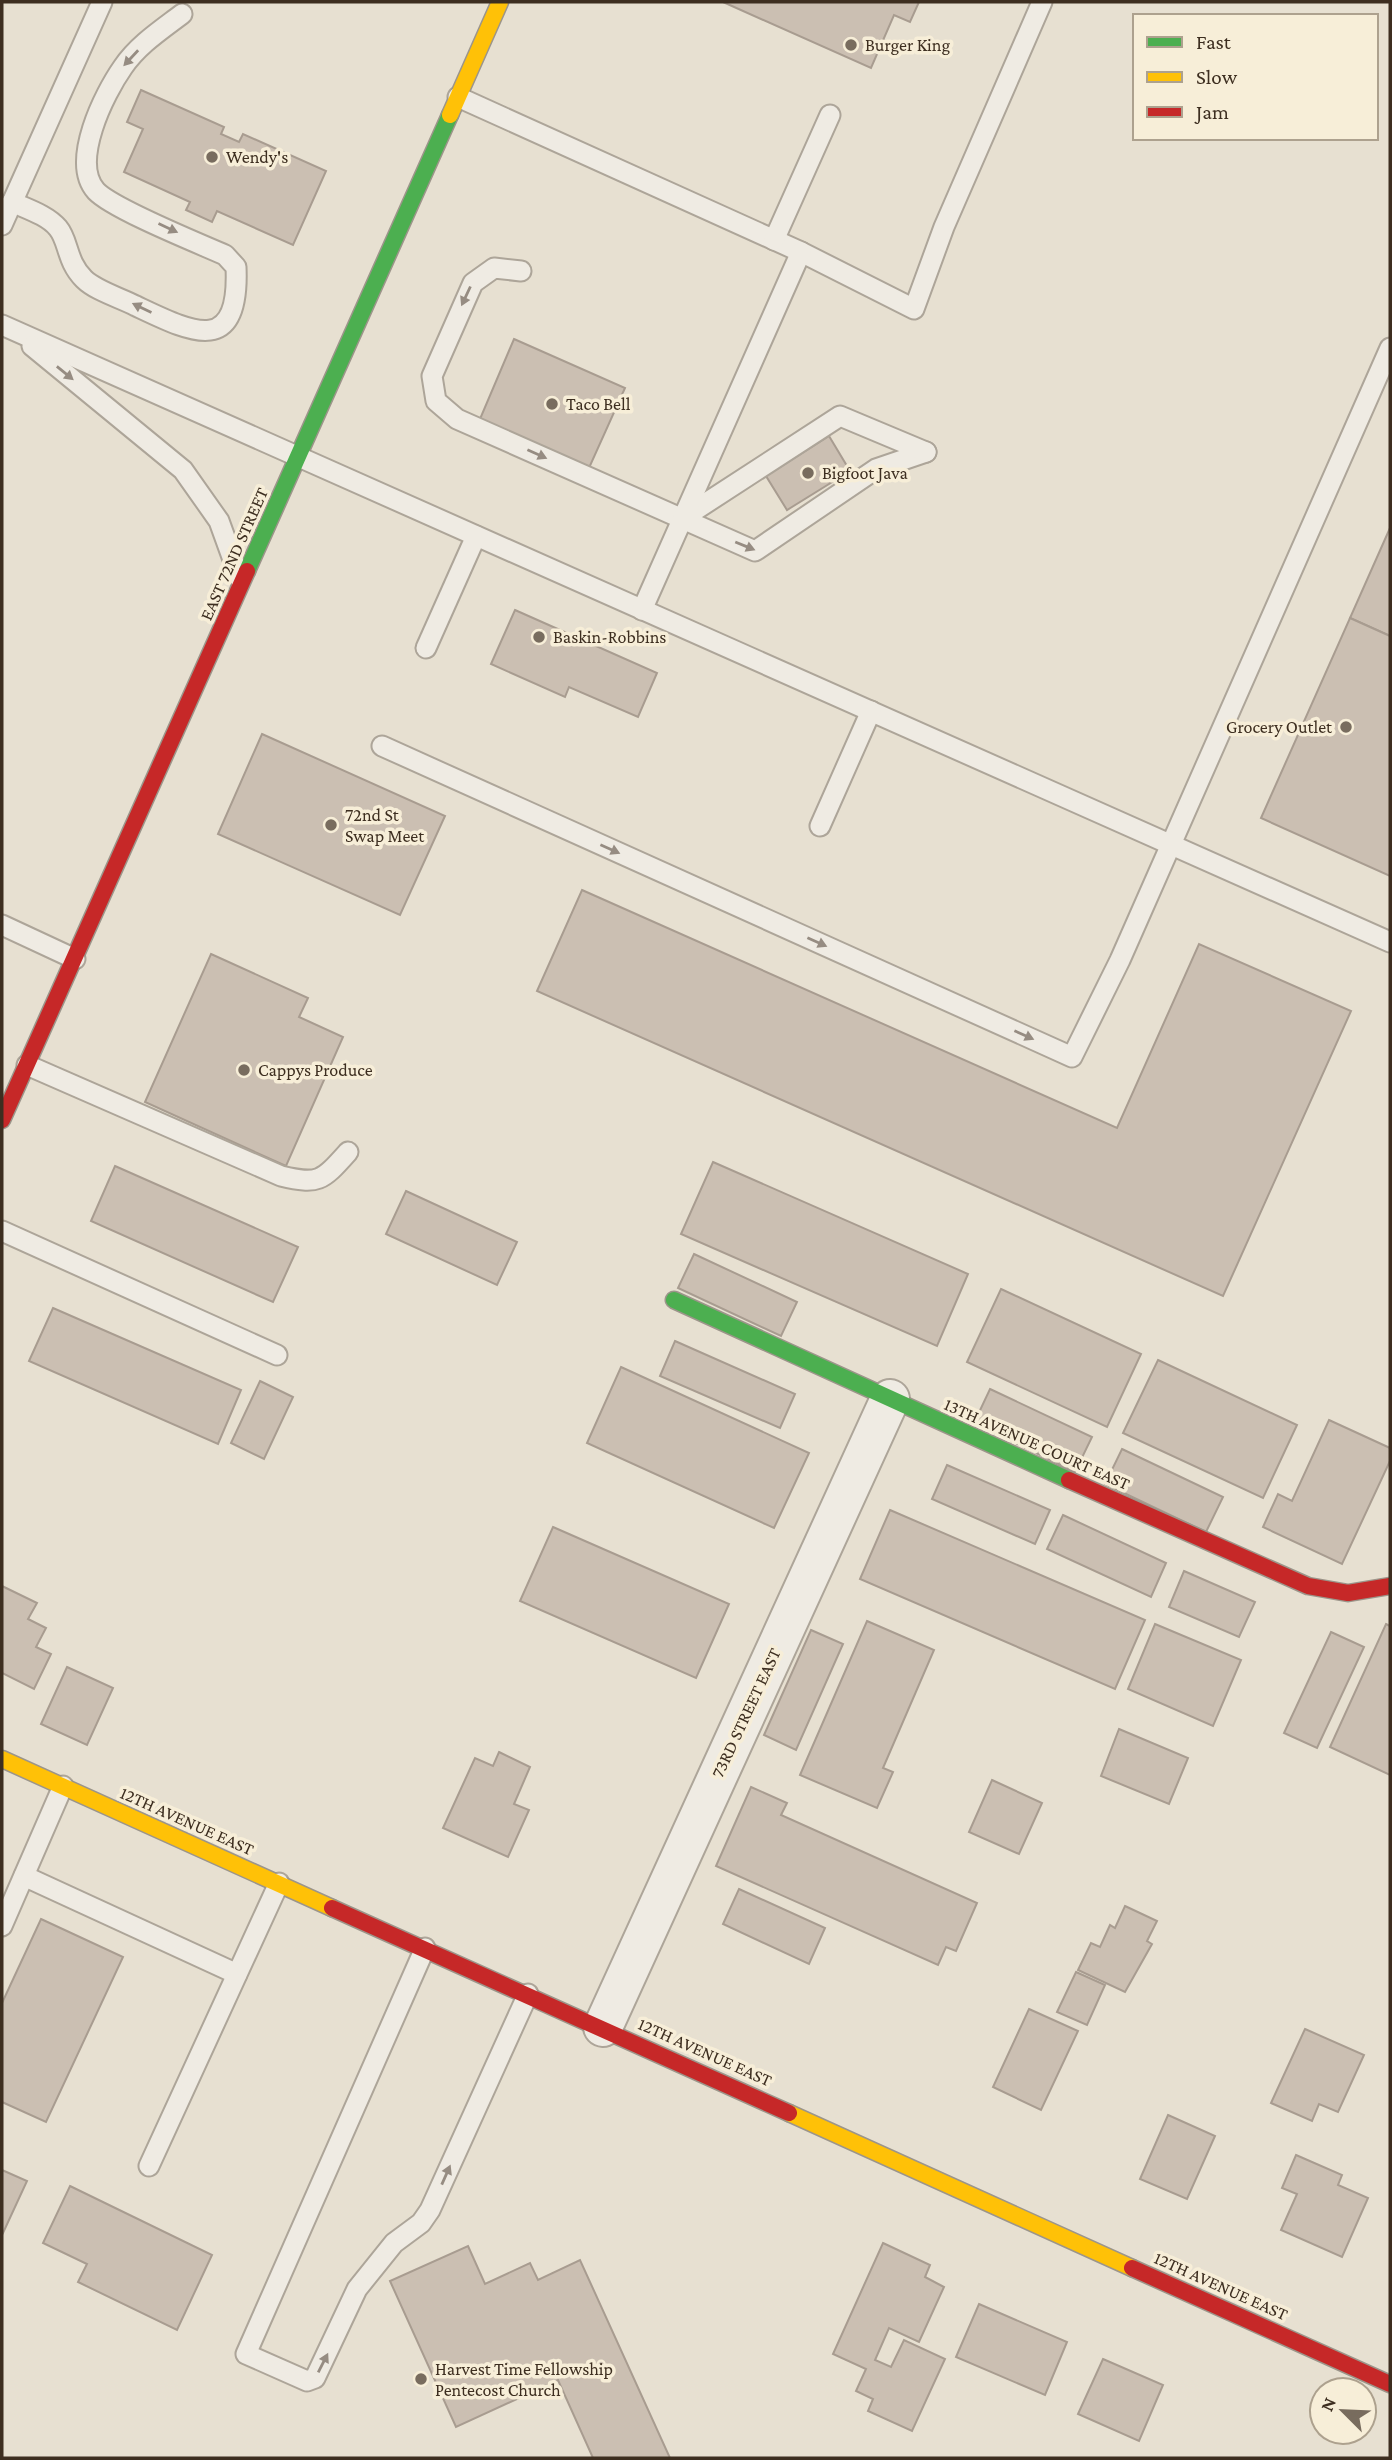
<svg xmlns="http://www.w3.org/2000/svg" width="1392" height="2460" font-family="'Crimson Pro',serif">
  <style>
    .building { fill: #cbbfb2; stroke: #a89c90; stroke-width: 2 }
    .lines { fill: none; stroke-linecap: round; stroke-linejoin: round }
    .lane-casing { stroke: #ada599; stroke-width: 23 }
    .street-casing { stroke: #ada599; stroke-width: 42 }
    .fast-casing { stroke: #9c958a; stroke-width: 19 }
    .slow-casing { stroke: #9c958a; stroke-width: 19 }
    .jam-casing { stroke: #9c958a; stroke-width: 19 }
    .lane { stroke: #efebe3; stroke-width: 19 }
    .street { stroke: #efebe3; stroke-width: 38 }
    .fast { stroke: #4caf50; stroke-width: 16 }
    .slow { stroke: #ffc107; stroke-width: 16 }
    .jam { stroke: #c62828; stroke-width: 16 }
    .oneway { fill: #968c82 }
    .poi-dot { fill: #786c5e; stroke: #f7eed8; stroke-width: 2.5 }
    .labels { text-anchor: middle; dominant-baseline: central; stroke-width: 7; stroke-linejoin: round; paint-order: stroke }
    .poi-label { font-size: 18px; fill: #3d2e20; stroke: #f7eed8; text-anchor: start }
    .street-label { font-size: 18px; fill: #3d2e20; stroke: #f7eed8 }
  </style>
  <rect width="100%" height="100%" fill="#e7e0d1"/>
  <!-- building -->
  <g class="building">
    <polygon points="723,2 919,2 910,22 894,15 871,68"/>
    <polygon points="141,90 224,127 221,134 239,142 243,134 326,171 293,245 217,211 212,222 186,210 190,202 124,172 143,129 127,122"/>
    <polygon points="514,339 625,388 589,468 480,419"/>
    <polygon points="829,436 850,471 787,510 766,476"/>
    <polygon points="1390,528 1390,636 1350,618"/>
    <polygon points="515,610 657,673 638,717 569,687 565,697 491,664"/>
    <polygon points="1350,618 1390,636 1390,876 1261,818"/>
    <polygon points="262,734 445,816 400,915 218,834"/>
    <polygon points="582,890 1117,1128 1199,944 1351,1011 1223,1296 537,991"/>
    <polygon points="211,954 308,998 299,1017 343,1037 286,1166 145,1102"/>
    <polygon points="713,1162 968,1274 937,1346 681,1234"/>
    <polygon points="115,1166 298,1247 273,1302 91,1221"/>
    <polygon points="406,1191 517,1242 497,1285 386,1234"/>
    <polygon points="694,1254 797,1302 781,1336 678,1288"/>
    <polygon points="1001,1289 1141,1354 1107,1427 967,1362"/>
    <polygon points="53,1308 241,1390 218,1444 29,1361"/>
    <polygon points="675,1341 795,1394 780,1428 660,1376"/>
    <polygon points="1158,1360 1297,1425 1263,1498 1123,1433"/>
    <polygon points="621,1367 809,1453 774,1528 587,1443"/>
    <polygon points="260,1381 293,1397 264,1459 231,1443"/>
    <polygon points="990,1389 1092,1437 1075,1472 974,1423"/>
    <polygon points="1329,1420 1390,1448 1390,1461 1342,1564 1263,1527 1278,1494 1292,1501"/>
    <polygon points="1122,1449 1223,1497 1206,1532 1105,1484"/>
    <polygon points="947,1465 1050,1510 1035,1544 932,1499"/>
    <polygon points="890,1510 1145,1620 1115,1689 860,1579"/>
    <polygon points="1063,1515 1166,1563 1151,1597 1047,1549"/>
    <polygon points="553,1527 729,1604 696,1678 520,1601"/>
    <polygon points="1184,1571 1255,1602 1239,1637 1169,1607"/>
    <polygon points="2,1586 37,1603 28,1619 46,1628 36,1647 51,1654 34,1689 2,1673"/>
    <polygon points="867,1621 934,1650 883,1768 893,1772 877,1808 800,1775"/>
    <polygon points="1155,1624 1241,1660 1213,1726 1128,1689"/>
    <polygon points="1386,1624 1390,1626 1390,1775 1330,1747"/>
    <polygon points="811,1630 843,1644 796,1750 764,1735"/>
    <polygon points="1331,1632 1364,1647 1317,1748 1284,1733"/>
    <polygon points="67,1667 113,1688 87,1745 41,1724"/>
    <polygon points="1119,1729 1188,1758 1169,1804 1101,1776"/>
    <polygon points="499,1752 530,1767 514,1804 529,1810 508,1857 443,1828 475,1758 493,1766"/>
    <polygon points="992,1780 1042,1803 1019,1854 969,1832"/>
    <polygon points="751,1787 787,1803 781,1815 977,1903 956,1951 946,1947 938,1965 716,1866"/>
    <polygon points="739,1889 825,1928 809,1964 723,1924"/>
    <polygon points="1125,1906 1157,1921 1147,1941 1152,1944 1125,1992 1078,1970 1091,1943 1100,1947 1110,1925 1115,1928"/>
    <polygon points="41,1919 123,1957 46,2122 2,2102 2,2003"/>
    <polygon points="1076,1972 1105,1985 1087,2025 1057,2012"/>
    <polygon points="1029,2009 1078,2031 1041,2110 993,2087"/>
    <polygon points="1305,2029 1364,2055 1338,2112 1319,2104 1312,2121 1271,2103"/>
    <polygon points="1168,2115 1215,2136 1187,2199 1140,2179"/>
    <polygon points="1296,2155 1342,2175 1338,2185 1368,2198 1342,2257 1281,2230 1297,2194 1282,2188"/>
    <polygon points="2,2170 27,2181 3,2233 2,2232"/>
    <polygon points="70,2186 212,2255 177,2330 78,2282 87,2264 43,2243"/>
    <polygon points="883,2243 930,2265 925,2277 944,2287 919,2342 889,2328 875,2360 891,2367 904,2340 945,2359 912,2431 868,2411 873,2399 856,2391 866,2369 833,2354"/>
    <polygon points="468,2246 485,2284 530,2263 538,2280 580,2260 670,2458 593,2458 558,2380 456,2427 390,2281"/>
    <polygon points="979,2304 1067,2342 1045,2395 956,2357"/>
    <polygon points="1103,2359 1163,2385 1139,2441 1078,2414"/>
  </g>
  <g class="lines">
    <!-- lane casing -->
    <g class="lane-casing">
      <g id="lane">
        <polyline points="458,97 801,252 914,309 944,227 1042,2"/>
        <path d="M12 202C27 209 47 215 58 228 69 241 66 261 84 279 96 291 121 298 136 306 191 332 240 358 236 267L225 255C198 243 113 209 96 191 70 162 104 94 123 67 138 45 161 30 182 14"/>
        <polyline points="2,225 102,2"/>
        <polyline points="774,240 830,115"/>
        <polyline points="521,271 494,268 473,283 432,376 436,401 457,419 755,551 876,469 926,452"/>
        <polyline points="2,325 1390,942"/>
        <polyline points="32,346 183,470 219,521 240,579"/>
        <polyline points="683,518 840,416 926,452"/>
        <polyline points="642,610 801,252"/>
        <polyline points="426,648 476,536"/>
        <polyline points="382,746 1072,1057 1120,960 1390,348"/>
        <polyline points="820,826 871,711"/>
        <polyline points="2,925 75,959"/>
        <path d="M27 1065 281 1176C319 1185 322 1181 348 1152"/>
        <polyline points="2,1231 277,1355"/>
        <polyline points="24,1876 237,1974"/>
        <polyline points="2,1926 63,1786"/>
        <polyline points="425,1948 246,2354 307,2381 315,2378 357,2289 394,2243 421,2223 430,2210 528,1994"/>
        <polyline points="149,2166 279,1883"/>
      </g>
    </g>
    <!-- street casing -->
    <g class="street-casing">
      <polyline id="street" points="603,2027 890,1399"/>
    </g>
    <!-- fast casing -->
    <g class="fast-casing">
      <g id="fast">
        <polyline points="247,571 450,115"/>
        <polyline points="674,1300 1069,1480"/>
      </g>
    </g>
    <!-- slow casing -->
    <g class="slow-casing">
      <g id="slow">
        <polyline points="450,115 500,2"/>
        <polyline points="2,1759 332,1908"/>
        <polyline points="789,2113 1132,2268"/>
      </g>
    </g>
    <!-- jam casing -->
    <g class="jam-casing">
      <g id="jam">
        <polyline points="2,1120 247,571"/>
        <polyline points="1069,1480 1308,1586 1348,1593 1390,1586"/>
        <polyline points="332,1908 789,2113"/>
        <polyline points="1132,2268 1390,2384"/>
      </g>
    </g>
    <!-- lane -->
    <use href="#lane" class="lane"/>
    <!-- street -->
    <use href="#street" class="street"/>
    <!-- fast -->
    <use href="#fast" class="fast"/>
    <!-- slow -->
    <use href="#slow" class="slow"/>
    <!-- jam -->
    <use href="#jam" class="jam"/>
  </g>
  <!-- one-way arrows -->
  <defs><path id="oneway-solid" d="M-6-.8H1V-3.2L6.5 0L1 3.2V.8H-6Z" transform="scale(1.75)"/></defs>
  <g class="oneway">
    <use href="#oneway-solid" transform="translate(131 58) rotate(133)"/>
    <use href="#oneway-solid" transform="translate(168 228) rotate(25)"/>
    <use href="#oneway-solid" transform="translate(466 296) rotate(115)"/>
    <use href="#oneway-solid" transform="translate(142 308) rotate(-154)"/>
    <use href="#oneway-solid" transform="translate(65 373) rotate(39)"/>
    <use href="#oneway-solid" transform="translate(537 454) rotate(24)"/>
    <use href="#oneway-solid" transform="translate(745 546) rotate(22)"/>
    <use href="#oneway-solid" transform="translate(610 849) rotate(24)"/>
    <use href="#oneway-solid" transform="translate(817 942) rotate(24)"/>
    <use href="#oneway-solid" transform="translate(1024 1035) rotate(24)"/>
    <use href="#oneway-solid" transform="translate(446 2175) rotate(-66)"/>
    <use href="#oneway-solid" transform="translate(323 2363) rotate(-63)"/>
  </g>
  <!-- markers -->
  <g class="poi-dot">
    <circle cx="851" cy="45" r="7"/>
    <circle cx="212" cy="157" r="7"/>
    <circle cx="552" cy="404" r="7"/>
    <circle cx="808" cy="473" r="7"/>
    <circle cx="539" cy="637" r="7"/>
    <circle cx="1346" cy="727" r="7"/>
    <circle cx="331" cy="825" r="7"/>
    <circle cx="244" cy="1070" r="7"/>
    <circle cx="421" cy="2379" r="7"/>
  </g>
  <g class="labels">
    <!-- poi labels -->
    <g class="poi-label">
      <text x="865" y="45">Burger King</text>
      <text x="226" y="157">Wendy's</text>
      <text x="566" y="404">Taco Bell</text>
      <text x="822" y="473">Bigfoot Java</text>
      <text x="553" y="637">Baskin-Robbins</text>
      <text x="1332" y="727" text-anchor="end">Grocery Outlet</text>
      <text x="345" y="815">72nd St<tspan x="345" dy="21">Swap Meet</tspan></text>
      <text x="258" y="1070">Cappys Produce</text>
      <text x="435" y="2369">Harvest Time Fellowship<tspan x="435" dy="21">Pentecost Church</tspan></text>
    </g>
    <!-- street labels -->
    <g class="street-label">
      <text transform="translate(234 554) rotate(-66)">EAST 72ND STREET</text>
      <text transform="translate(1037 1444) rotate(24)">13TH AVENUE COURT EAST</text>
      <text transform="translate(746 1713) rotate(-65)">73RD STREET EAST</text>
      <text transform="translate(187 1821) rotate(24)">12TH AVENUE EAST</text>
      <text transform="translate(705 2052) rotate(24)">12TH AVENUE EAST</text>
      <text transform="translate(1221 2286) rotate(24)">12TH AVENUE EAST</text>
    </g>
  </g>
  <!-- border -->
  <rect width="1392" height="2460" fill="none" stroke="#3d2e20" stroke-width="7"/>
  <!-- legend -->
  <rect x="1133" y="14" width="245" height="126" fill="#f7eed8" stroke="#ada18e" stroke-width="2"/>
  <rect x="1147" y="37" width="35" height="10" fill="#4caf50" stroke="#ada18e" stroke-width="2"/>
  <text x="1196" y="49" font-size="21" fill="#3d2e20">Fast</text>
  <rect x="1147" y="72" width="35" height="10" fill="#ffc107" stroke="#ada18e" stroke-width="2"/>
  <text x="1196" y="84" font-size="21" fill="#3d2e20">Slow</text>
  <rect x="1147" y="107" width="35" height="10" fill="#c62828" stroke="#ada18e" stroke-width="2"/>
  <text x="1196" y="119" font-size="21" fill="#3d2e20">Jam</text>
  <!-- north arrow -->
  <g transform="translate(1343 2411) rotate(294)"><circle r="33" fill="#f7eed8" stroke="#ada18e" stroke-width="2"/>
  <path d="M0-5L12 26L0 18L-12 26Z" fill="#786c5e"/>
  <text y="-10" font-size="19" font-weight="bold" text-anchor="middle" fill="#3d2e20">N</text>
  </g>
</svg>
